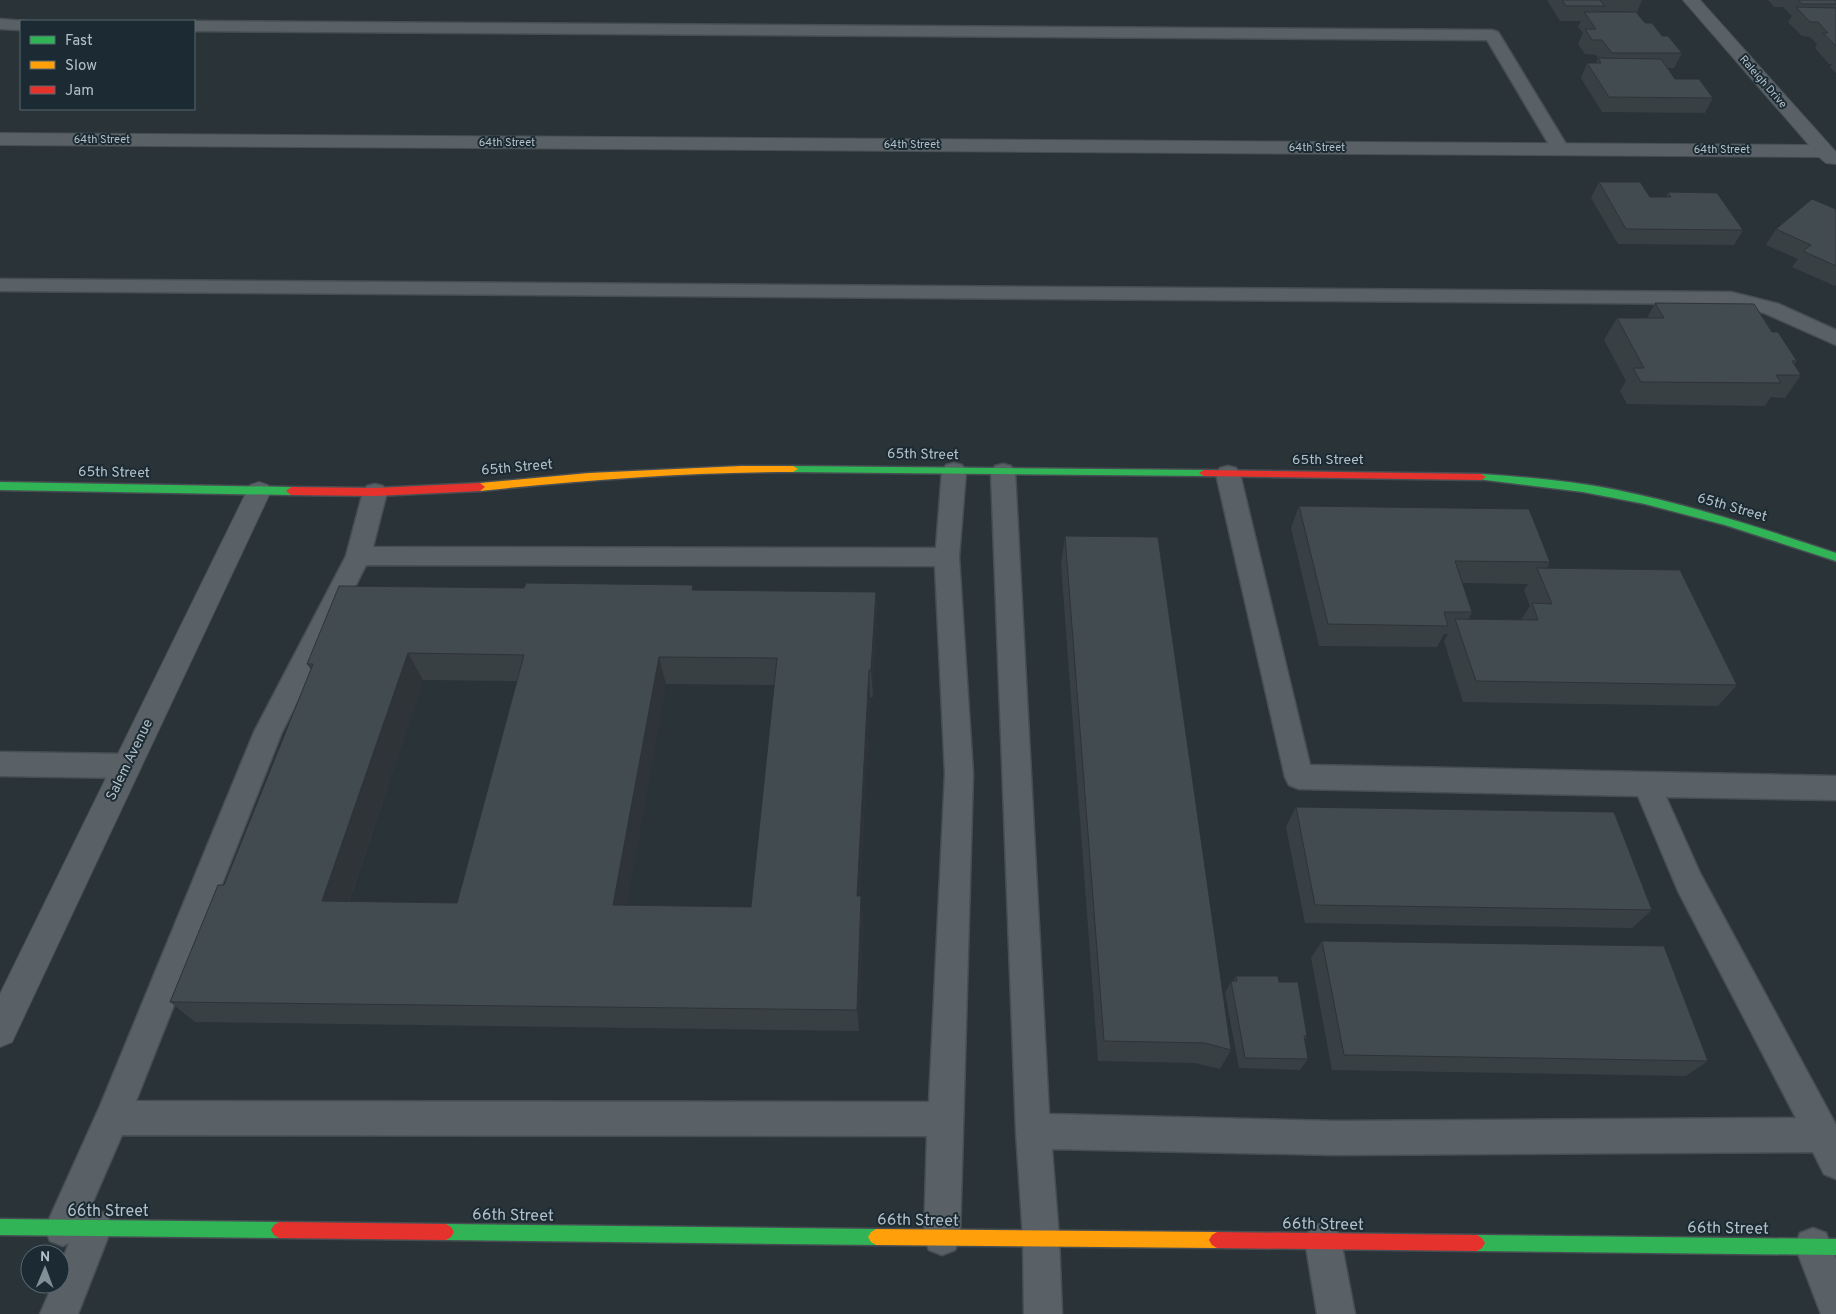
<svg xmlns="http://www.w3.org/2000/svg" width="1836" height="1314" font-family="Overpass,sans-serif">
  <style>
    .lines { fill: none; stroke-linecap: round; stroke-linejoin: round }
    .lane-casing { stroke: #474e53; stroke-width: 3 }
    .street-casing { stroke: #474e53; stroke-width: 2 }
    .fast-casing { stroke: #474e53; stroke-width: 3 }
    .slow-casing { stroke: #474e53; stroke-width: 3 }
    .jam-casing { stroke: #474e53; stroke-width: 3 }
    .lane { fill: #596166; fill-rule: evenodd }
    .street { fill: #596166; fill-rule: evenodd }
    .fast { fill: #30b455; fill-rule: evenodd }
    .slow { fill: #ff9f0a; fill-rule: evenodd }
    .jam { fill: #e5322d; fill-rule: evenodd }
    .wall { fill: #394044; fill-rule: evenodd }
    .shaded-wall { fill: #2e3437 }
    .building { fill: #424b4f; stroke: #2e3437; fill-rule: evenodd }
    .labels { text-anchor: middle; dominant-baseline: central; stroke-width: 4; stroke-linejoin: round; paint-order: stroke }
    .far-street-label { font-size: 11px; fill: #b3c0c9; stroke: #1c2b33 }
    .street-label { font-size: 14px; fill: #b3c0c9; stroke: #1c2b33 }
    .near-street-label { font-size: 16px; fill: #b3c0c9; stroke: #1c2b33 }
  </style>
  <rect width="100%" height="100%" fill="#293338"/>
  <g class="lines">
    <!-- lane casing -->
    <g class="lane-casing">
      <g id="lane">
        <polygon points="0,19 25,21 21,21 21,30 0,29"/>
        <polygon points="194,21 1492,30 1498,32 1500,35 1569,149 1566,153 1560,154 1554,153 1487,40 194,31"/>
        <polygon points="0,279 1731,292 1779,304 1836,330 1836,345 1764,313 1731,304 0,291"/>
        <path d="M954 463 962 465 966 471 959 557 973 774 960 1237 955 1250 942 1255 929 1250 924 1237 927 1136 122 1135 89 1211 94 1209 107 1214 112 1227 78 1314H40L53 1284H60V1266L69 1243 63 1246 50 1241 45 1228 100 1106 254 732 346 556 363 492 367 486 375 484 383 486 387 492 373 547 936 548 942 471 946 465ZM366 565 935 566 945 774 929 1102 136 1101 282 732Z"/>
        <polygon points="1003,464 1011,466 1015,472 1049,1114 1336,1121 1796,1118 1678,891 1638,796 1299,789 1289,785 1285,777 1216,474 1220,468 1228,466 1236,468 1240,474 1310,765 1836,776 1836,800 1666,797 1700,873 1836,1125 1836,1179 1824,1174 1813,1152 1336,1155 1052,1149 1059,1238 1062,1314 1024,1314 1023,1238 1016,1131 991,472 995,466"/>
        <polygon points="0,752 127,754 137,758 141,766 137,774 127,778 0,776"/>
        <polygon points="1323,1223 1336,1228 1341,1241 1355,1314 1317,1314 1305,1241 1310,1228"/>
        <polygon points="1813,1228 1826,1233 1836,1259 1836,1314 1821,1314 1795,1246 1800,1233"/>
      </g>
    </g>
    <!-- street casing -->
    <g class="street-casing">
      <g id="street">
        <polygon points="1683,0 1700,0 1836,152 1836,164 1826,163 1819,157 0,145 0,133 1809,145"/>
        <polygon points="259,482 268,485 271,491 12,1042 0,1047 0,994 247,491 250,485"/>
      </g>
    </g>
    <!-- fast casing -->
    <g class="fast-casing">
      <g id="fast">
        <polygon points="793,466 1204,470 1209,473 1204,476 793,472 788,469"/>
        <path d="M1481 474C1526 477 1572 481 1617 490 1691 505 1764 529 1836 553V561L1725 525 1645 504 1583 492 1477 479 1476 477Z"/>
        <polygon points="0,482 291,487 296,491 291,495 0,490"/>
        <polygon points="0,1219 279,1222 284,1225 287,1230 284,1235 279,1238 0,1235"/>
        <polygon points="446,1224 876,1229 881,1232 884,1237 881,1242 876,1245 446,1240 441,1237 438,1232 441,1227"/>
        <polygon points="1477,1235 1836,1239 1836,1255 1477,1251 1472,1248 1469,1243 1472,1238"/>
      </g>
    </g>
    <!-- slow casing -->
    <g class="slow-casing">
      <g id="slow">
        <path d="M741 466H793L798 469 793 472C688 472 584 480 480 491L475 487 480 483 589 473Z"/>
        <polygon points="876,1229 1217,1232 1222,1235 1225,1240 1222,1245 1217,1248 876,1245 871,1242 868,1237 871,1232"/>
      </g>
    </g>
    <!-- jam casing -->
    <g class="jam-casing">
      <g id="jam">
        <polygon points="1204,470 1481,474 1486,477 1481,480 1204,476 1199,473"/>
        <polygon points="480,483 485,487 480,491 375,496 291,495 286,491 291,487 375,488"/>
        <polygon points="279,1222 446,1224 451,1227 454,1232 451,1237 446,1240 279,1238 274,1235 271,1230 274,1225"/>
        <polygon points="1217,1232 1477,1235 1482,1238 1485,1243 1482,1248 1477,1251 1217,1248 1212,1245 1209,1240 1212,1235"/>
      </g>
    </g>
    <!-- lane -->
    <use href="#lane" class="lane"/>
    <!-- street -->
    <use href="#street" class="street"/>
    <!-- fast -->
    <use href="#fast" class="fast"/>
    <!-- slow -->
    <use href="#slow" class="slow"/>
    <!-- jam -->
    <use href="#jam" class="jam"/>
  </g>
  <!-- wall -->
  <g class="wall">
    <polygon points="1547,0 1642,0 1637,12 1602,11 1602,12 1645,23 1682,53 1674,68 1667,68 1675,79 1713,98 1705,113 1602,112 1581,78 1587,63 1596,63 1598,58 1596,55 1585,54 1578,44 1583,33 1578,27 1581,21 1560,21"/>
    <polygon points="1768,0 1836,0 1836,73 1830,67 1832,64 1829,64 1815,48 1817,44 1810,37 1802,36 1788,22 1792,16 1783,7 1774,7"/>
    <polygon points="1599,182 1650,197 1666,197 1668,192 1743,230 1734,245 1618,244 1591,198"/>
    <polygon points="1836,209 1836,285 1835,286 1792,267 1798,259 1766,245 1776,229"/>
    <polygon points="1655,303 1772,332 1797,361 1794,365 1801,375 1785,398 1771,397 1765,406 1627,404 1620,391 1626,381 1604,340 1617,318 1647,318"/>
    <path d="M1299 506 1550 562 1547 568 1737 685 1718 706 1463 702 1444 641 1448 634H1444L1437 647 1319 646 1291 528ZM1462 583 1528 584 1524 590 1530 606 1521 620H1468L1472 612Z"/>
    <polygon points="1065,536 1231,1050 1220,1069 1195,1063 1098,1061 1061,564"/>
    <path d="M694 590 876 592 877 619 873 697H870L860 896 863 920 859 1031 195 1022 170 1002 224 885 311 670 307 664ZM423 680 517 681 457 903 349 902ZM666 684 775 685 751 907 627 905Z"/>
    <polygon points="1296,807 1652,910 1632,928 1305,923 1286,827"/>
    <polygon points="1322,941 1708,1061 1686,1076 1332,1070 1311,958"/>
    <polygon points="1236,976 1279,982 1307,1036 1305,1040 1308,1059 1300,1070 1239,1068 1225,993 1231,981 1233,981"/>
  </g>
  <!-- shaded-wall -->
  <g class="shaded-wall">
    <polygon points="876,592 877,619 873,697 871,670"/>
    <polygon points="408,653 423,680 341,924 322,901"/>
    <polygon points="659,657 666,684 623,928 613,905"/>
    <polygon points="869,670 870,697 859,919 857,896"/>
    <polygon points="861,896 863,920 859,1031 857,1010"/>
  </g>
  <!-- building -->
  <g class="building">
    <polygon points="1562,0 1600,0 1605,6 1566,6"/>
    <polygon points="1798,0 1836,0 1836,4 1802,4"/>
    <polygon points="1796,7 1836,8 1836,46 1823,33 1828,33 1818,22 1810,22"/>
    <polygon points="1584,12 1636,12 1645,23 1652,23 1662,36 1668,36 1682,53 1612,53 1602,40 1592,40 1585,29 1596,29"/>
    <polygon points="1598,58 1661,59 1675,79 1699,79 1713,98 1609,97 1587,63 1601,63"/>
    <polygon points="1599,182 1640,182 1650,197 1671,197 1668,192 1717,193 1743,230 1626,229"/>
    <polygon points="1812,199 1836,209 1836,266 1803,251 1811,245 1776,229"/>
    <polygon points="1655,303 1754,304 1772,332 1778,332 1797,361 1792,361 1801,375 1776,375 1781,383 1641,382 1633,368 1644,368 1617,318 1664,318"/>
    <polygon points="1299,506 1529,509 1550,562 1455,561 1472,612 1444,612 1448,626 1328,624"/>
    <polygon points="1065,536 1158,537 1231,1050 1205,1043 1104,1041"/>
    <polygon points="1537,568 1680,570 1737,685 1476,681 1455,619 1538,620 1532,603 1552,604"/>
    <path d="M526 583 693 585 692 590 876 592 871 670H869L857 896H861L857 1010 170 1002 218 885H224L313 664H307L339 586 524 588ZM408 653 524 655 457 903 322 901ZM659 657 777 658 751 907 613 905Z"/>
    <polygon points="1296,807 1614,812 1652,910 1315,905"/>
    <polygon points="1322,941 1664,946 1708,1061 1344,1055"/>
    <polygon points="1236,976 1278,976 1279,982 1298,982 1307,1036 1304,1036 1308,1059 1245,1058 1231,981 1237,981"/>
  </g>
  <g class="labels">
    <!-- far-street labels -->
    <g class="far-street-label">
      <text transform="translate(1763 82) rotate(49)">Raleigh Drive</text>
      <text x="102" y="140">64th Street</text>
      <text x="507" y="143">64th Street</text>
      <text x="912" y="145">64th Street</text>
      <text x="1317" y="148">64th Street</text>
      <text x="1722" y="150">64th Street</text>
    </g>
    <!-- street labels -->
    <g class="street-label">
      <text transform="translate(923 455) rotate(1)">65th Street</text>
      <text x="1328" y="460">65th Street</text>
      <text transform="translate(517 468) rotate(-5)">65th Street</text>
      <text transform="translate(114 473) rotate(1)">65th Street</text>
      <text transform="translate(1732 508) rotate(16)">65th Street</text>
      <text transform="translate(130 760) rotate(-64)">Salem Avenue</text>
    </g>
    <!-- near-street labels -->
    <g class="near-street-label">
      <text x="108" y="1212">66th Street</text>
      <text transform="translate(513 1216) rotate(1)">66th Street</text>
      <text transform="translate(918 1221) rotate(1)">66th Street</text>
      <text transform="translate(1323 1225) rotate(1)">66th Street</text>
      <text transform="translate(1728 1229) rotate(1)">66th Street</text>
    </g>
  </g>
  <!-- legend -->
  <rect x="20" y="20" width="175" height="90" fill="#1c2b33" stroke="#58676f"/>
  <rect x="30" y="36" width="25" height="8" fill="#30b455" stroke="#58676f"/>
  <text x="65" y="45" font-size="15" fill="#b3c0c9">Fast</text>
  <rect x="30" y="61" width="25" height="8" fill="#ff9f0a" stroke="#58676f"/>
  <text x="65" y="70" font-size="15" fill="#b3c0c9">Slow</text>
  <rect x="30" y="86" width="25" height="8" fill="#e5322d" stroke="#58676f"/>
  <text x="65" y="95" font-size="15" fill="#b3c0c9">Jam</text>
  <!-- north arrow -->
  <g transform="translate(45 1269) rotate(1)"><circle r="24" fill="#1c2b33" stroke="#58676f"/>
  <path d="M0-4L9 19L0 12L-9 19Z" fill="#838f96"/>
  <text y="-8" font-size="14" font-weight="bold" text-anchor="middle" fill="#b3c0c9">N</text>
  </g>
</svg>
